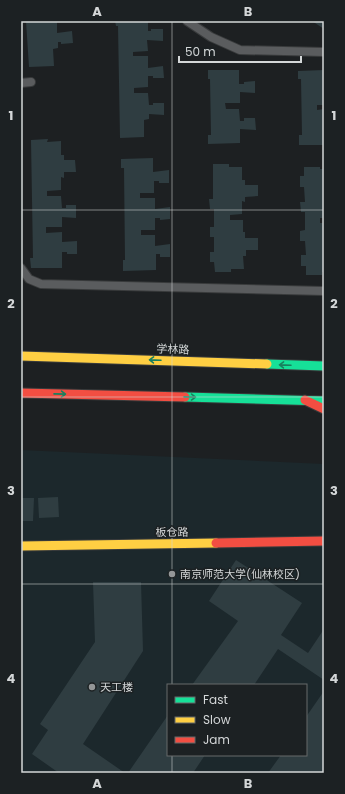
<svg xmlns="http://www.w3.org/2000/svg" width="345" height="794" font-family="Poppins,'Noto Sans SC',sans-serif">
  <style>
    .built { fill: #1c282c; fill-rule: evenodd }
    .building { fill: #2f3d41 }
    .lines { fill: none; stroke-linecap: round; stroke-linejoin: round }
    .lane-casing { stroke: #393b3c; stroke-width: 10 }
    .fast-casing { stroke: #393b3c; stroke-width: 11 }
    .slow-casing { stroke: #393b3c; stroke-width: 11 }
    .jam-casing { stroke: #393b3c; stroke-width: 11 }
    .lane { stroke: #5a5c5e; stroke-width: 8 }
    .fast { stroke: #16e098; stroke-width: 9 }
    .slow { stroke: #ffcf43; stroke-width: 9 }
    .jam { stroke: #f24e42; stroke-width: 9 }
    .oneway { stroke: #19805e }
    .grid { fill: none; stroke: #d4d7d8; stroke-width: 1; stroke-opacity: 0.55 }
    .poi-dot { fill: #949798; stroke: #1c2123; stroke-width: 1.5 }
    .labels { text-anchor: middle; dominant-baseline: central; stroke-width: 3; stroke-linejoin: round; paint-order: stroke }
    .street-label { font-size: 11px; fill: #d4d7d8; stroke: #1c2123 }
    .poi-label { font-size: 11px; fill: #d4d7d8; stroke: #1c2123; text-anchor: start }
    .neatline { fill: none; stroke: #d4d7d8; stroke-width: 1.5 }
    .grid-label { font-size: 13px; text-anchor: middle; font-weight: bold; fill: #d4d7d8 }
  </style>
  <rect width="100%" height="100%" fill="#1d2022"/>
  <!-- built -->
  <path class="built" d="M21 450 324 464V773H21ZM168 685H306V755H168Z"/>
  <!-- building -->
  <g class="building">
    <polygon points="26,21 57,21 57,33 72,31 73,43 61,44 61,42 58,42 58,48 53,49 54,66 29,67"/>
    <polygon points="115,21 148,21 148,31 151,31 151,29 163,29 163,41 147,40 148,51 133,52 133,56 148,56 148,68 163,66 164,78 153,78 153,76 148,76 148,87 134,88 134,93 148,93 149,105 153,105 153,103 164,103 164,115 149,114 149,119 144,120 144,137 120,138 118,26 116,26"/>
    <polygon points="312,21 324,21 324,29"/>
    <polygon points="208,70 239,70 239,84 244,84 244,82 255,81 255,93 240,92 240,103 225,103 226,109 239,109 240,121 244,121 244,118 255,118 256,130 240,129 240,143 208,144 208,135 211,135 210,79 208,79"/>
    <polygon points="324,70 324,105 317,105 317,110 324,109 324,145 299,145 299,135 302,135 301,79 298,79 298,71"/>
    <polygon points="48,139 47,142 61,141 61,155 64,155 64,160 75,160 76,172 64,172 64,178 61,177 61,190 47,191 47,196 61,196 62,208 66,208 66,205 76,205 76,218 62,217 62,227 46,227 46,233 62,232 62,242 77,241 77,254 67,254 67,252 62,252 62,268 31,268 30,258 33,258 31,140"/>
    <polygon points="153,158 153,172 169,170 169,183 159,183 159,181 154,181 154,193 140,193 140,198 155,198 155,209 170,207 170,219 160,220 160,218 155,218 155,230 141,230 141,235 155,235 155,246 170,244 170,257 160,257 160,254 156,254 156,270 123,271 123,260 125,260 124,168 121,168 121,159"/>
    <polygon points="213,164 229,164 229,167 242,167 242,180 245,180 245,185 258,185 258,196 245,197 245,202 242,201 242,214 230,215 230,220 243,220 243,232 245,232 245,238 258,238 258,250 246,250 246,256 243,256 244,269 231,269 231,272 215,272 214,262 210,262 210,252 214,252 214,237 210,237 210,227 214,227 214,209 210,209 209,199 213,199"/>
    <polygon points="304,167 320,167 320,169 324,169 324,218 320,218 320,223 324,223 324,272 322,272 322,275 306,275 306,266 301,266 301,255 306,255 305,241 300,241 300,231 305,230 305,212 301,212 300,202 305,202 304,187 300,187 300,176 304,176"/>
    <polygon points="58,497 59,517 39,518 38,498"/>
    <polygon points="21,498 34,498 33,521 21,521"/>
    <polygon points="236,560 302,603 281,635 308,653 324,629 324,680 278,649 254,685 192,685 238,621 209,601"/>
    <polygon points="93,582 141,582 143,651 83,744 125,773 59,773 32,754 48,730 40,724 95,642"/>
    <polygon points="324,691 324,773 268,773 281,755 306,755 306,717"/>
    <polygon points="168,715 168,755 205,755 193,773 128,773"/>
  </g>
  <g class="lines">
    <!-- lane casing -->
    <g class="lane-casing">
      <g id="lane">
        <polyline points="187,21 211,37 240,50 324,52"/>
        <polyline points="21,83 31,82"/>
        <polyline points="21,268 29,279 41,284 324,291"/>
      </g>
    </g>
    <!-- fast casing -->
    <g class="fast-casing">
      <g id="fast">
        <polyline points="267,364 324,366"/>
        <polyline points="185,397 324,401"/>
      </g>
    </g>
    <!-- slow casing -->
    <g class="slow-casing">
      <g id="slow">
        <polyline points="21,356 267,364"/>
        <polyline points="21,546 216,543"/>
      </g>
    </g>
    <!-- jam casing -->
    <g class="jam-casing">
      <g id="jam">
        <polyline points="21,393 185,397"/>
        <polyline points="305,400 324,409"/>
        <polyline points="216,543 324,541"/>
      </g>
    </g>
    <!-- lane -->
    <use href="#lane" class="lane"/>
    <!-- fast -->
    <use href="#fast" class="fast"/>
    <!-- slow -->
    <use href="#slow" class="slow"/>
    <!-- jam -->
    <use href="#jam" class="jam"/>
  </g>
  <!-- one-way arrows -->
  <defs><path id="oneway-shaft" d="M-6 0H5M1.5-3L5.5 0L1.5 3" fill="none" stroke-width="1.6" stroke-linecap="round" stroke-linejoin="round"/></defs>
  <g class="oneway">
    <use href="#oneway-shaft" transform="translate(155 360) rotate(-178)"/>
    <use href="#oneway-shaft" transform="translate(285 365) rotate(-178)"/>
    <use href="#oneway-shaft" transform="translate(60 394) rotate(1)"/>
    <use href="#oneway-shaft" transform="translate(190 397) rotate(1)"/>
  </g>
  <!-- grid -->
  <path class="grid" d="M172 21V685M21 210H324M21 397H324M21 584H324M172 755V773"/>
  <!-- markers -->
  <g class="poi-dot">
    <circle cx="172" cy="574" r="4"/>
    <circle cx="92" cy="687" r="4"/>
  </g>
  <g class="labels">
    <!-- street labels -->
    <g class="street-label">
      <text transform="translate(173 349) rotate(2)">学林路</text>
      <text transform="translate(172 532) rotate(-1)">板仓路</text>
    </g>
    <!-- poi labels -->
    <g class="poi-label">
      <text x="180" y="574">南京师范大学(仙林校区)</text>
      <text x="100" y="687">天工楼</text>
    </g>
  </g>
  <!-- border -->
  <rect width="345" height="794" fill="none" stroke="#1c2123" stroke-width="44"/>
  <!-- legend -->
  <rect x="167" y="684" width="140" height="72" fill="#1c2123" stroke="#666a6b"/>
  <rect x="175" y="697" width="20" height="6" fill="#16e098" stroke="#666a6b"/>
  <text x="203" y="704" font-size="12" fill="#d4d7d8">Fast</text>
  <rect x="175" y="717" width="20" height="6" fill="#ffcf43" stroke="#666a6b"/>
  <text x="203" y="724" font-size="12" fill="#d4d7d8">Slow</text>
  <rect x="175" y="737" width="20" height="6" fill="#f24e42" stroke="#666a6b"/>
  <text x="203" y="744" font-size="12" fill="#d4d7d8">Jam</text>
  <!-- scale -->
  <path d="M179 56v6h122v-6" fill="none" stroke="#d4d7d8" stroke-width="2"/>
  <text x="185" y="56" font-size="12" fill="#d4d7d8" stroke="#1c2123" stroke-width="3" paint-order="stroke">50 m</text>
  <rect x="22" y="22" width="301" height="750" class="neatline"/>
  <g class="grid-label">
    <text x="97" y="16">A</text>
    <text x="248" y="16">B</text>
    <text x="11" y="120">1</text>
    <text x="334" y="120">1</text>
    <text x="11" y="308">2</text>
    <text x="334" y="308">2</text>
    <text x="11" y="495">3</text>
    <text x="334" y="495">3</text>
    <text x="11" y="683">4</text>
    <text x="334" y="683">4</text>
    <text x="97" y="788">A</text>
    <text x="248" y="788">B</text>
  </g>
</svg>
